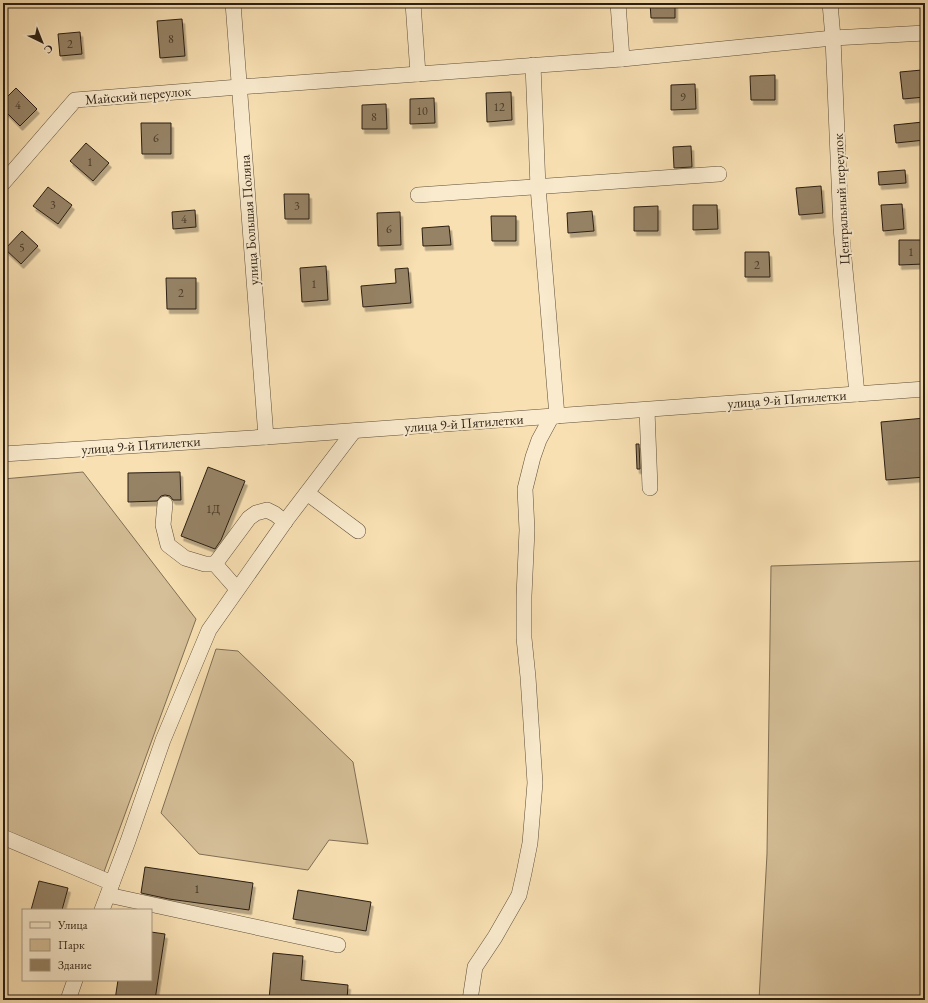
<svg xmlns="http://www.w3.org/2000/svg" width="928" height="1003" font-family="'EB Garamond',serif">
  <style>
    .green { fill: #d5bf98; stroke: #806f55 }
    .building { fill: #968366; stroke: #2b1f12; filter: url(#shadow) }
    .lines { fill: none; stroke-linecap: round; stroke-linejoin: round }
    .minor-casing { stroke: #5e4f3a; stroke-width: 16 }
    .minor { stroke: #faebce; stroke-width: 15 }
    .labels { text-anchor: middle; dominant-baseline: central; stroke-width: 4; stroke-linejoin: round; paint-order: stroke }
    .number-label { font-size: 12px; fill: #463827 }
    .street-label { font-size: 14px; fill: #2b1f12; stroke: #faebce }
  </style>
  <defs>
    <filter id="shadow"><feDropShadow dx="2.5" dy="4.5" stdDeviation="0" flood-color="#0004"/></filter>
  </defs>
  <rect width="100%" height="100%" fill="#f8e0b3"/>
  <filter id="stains"><feTurbulence type="fractalNoise" baseFrequency=".005" numOctaves="4"/><feColorMatrix values="0 0 0 0 .2 0 0 0 0 .09 0 0 0 0 .02 0 0 0 .5 -.17"/></filter>
  <radialGradient id="worn" r=".72"><stop offset=".6" stop-color="#630" stop-opacity="0"/><stop offset="1" stop-color="#630" stop-opacity=".3"/></radialGradient>
  <!-- green -->
  <g class="green">
    <polygon points="83,472 196,619 101,880 3,837 3,479"/>
    <polygon points="925,561 925,1000 759,1000 767,854 771,566"/>
    <polygon points="216,649 238,651 353,762 368,844 329,840 308,870 199,854 161,813"/>
  </g>
  <!-- building -->
  <g class="building">
    <polygon points="650,3 675,3 675,18 651,18"/>
    <polygon points="182,19 185,56 160,58 157,21"/>
    <polygon points="80,32 82,54 60,56 58,34"/>
    <polygon points="922,70 925,97 903,99 900,72"/>
    <polygon points="775,75 775,100 751,100 750,76"/>
    <polygon points="695,84 696,109 671,110 671,85"/>
    <polygon points="16,88 37,109 20,126 3,109 3,101"/>
    <polygon points="511,92 512,120 487,122 486,93"/>
    <polygon points="434,98 435,123 410,124 410,99"/>
    <polygon points="386,104 387,129 362,129 362,105"/>
    <polygon points="923,122 925,140 896,143 894,125"/>
    <polygon points="141,123 171,123 171,154 142,154"/>
    <polygon points="86,143 109,163 93,181 70,161"/>
    <polygon points="691,146 692,167 674,168 673,147"/>
    <polygon points="905,170 906,183 879,185 878,172"/>
    <polygon points="821,186 823,213 799,215 796,188"/>
    <polygon points="48,187 72,205 58,224 33,206"/>
    <polygon points="284,194 309,194 309,219 285,219"/>
    <polygon points="902,204 904,229 883,231 881,205"/>
    <polygon points="693,205 717,205 718,229 693,230"/>
    <polygon points="658,206 658,231 634,231 634,207"/>
    <polygon points="195,210 196,227 173,229 172,212"/>
    <polygon points="592,211 594,231 568,233 567,213"/>
    <polygon points="400,212 401,245 378,246 377,213"/>
    <polygon points="491,216 516,216 516,241 492,241"/>
    <polygon points="449,226 451,245 423,246 422,228"/>
    <polygon points="22,231 38,246 21,264 5,249"/>
    <polygon points="899,240 923,240 924,264 899,265"/>
    <polygon points="745,252 769,252 770,277 745,277"/>
    <polygon points="326,266 328,300 302,302 300,268"/>
    <polygon points="408,268 411,303 363,307 361,286 396,283 395,269"/>
    <polygon points="166,278 196,278 196,309 167,309"/>
    <polygon points="925,418 925,477 886,480 881,422"/>
    <polygon points="636,444 639,444 640,469 637,469"/>
    <polygon points="208,467 245,481 221,540 215,549 181,536"/>
    <polygon points="180,472 181,500 173,500 170,496 165,495 161,496 157,501 128,502 128,473"/>
    <polygon points="145,867 253,883 249,910 169,899 141,893"/>
    <polygon points="39,881 68,888 62,910 31,910"/>
    <polygon points="298,890 371,902 366,931 293,919"/>
    <polygon points="151,932 165,934 155,1000 115,1000 118,980 151,980"/>
    <polygon points="273,953 303,956 301,980 348,985 347,1000 269,1000"/>
  </g>
  <g class="lines">
    <!-- minor casing -->
    <g class="minor-casing">
      <g id="minor">
        <polyline points="233,3 266,437"/>
        <polyline points="413,3 418,74"/>
        <polyline points="618,3 622,59"/>
        <polyline points="830,3 833,38 841,228 857,394"/>
        <polyline points="533,65 538,187 557,416"/>
        <polyline points="3,183 75,100 239,87 622,59 833,38 925,33"/>
        <polyline points="418,195 719,174"/>
        <polyline points="647,410 650,488"/>
        <polyline points="3,454 266,437 925,389"/>
        <polyline points="307,493 358,531"/>
        <polyline points="165,504 163,525 168,545 185,558 205,564 215,564 237,589"/>
        <polyline points="215,564 249,518 256,513 267,510 275,514 285,522"/>
        <polyline points="3,837 112,883"/>
        <polyline points="108,895 338,945"/>
        <polyline points="102,910 128,841 163,740 209,630 287,519 354,431"/>
        <polyline points="68,1000 75,980"/>
        <polyline points="470,1000 475,967 495,937 519,895 524,873 530,843 535,783 528,677 524,638 524,596 527,530 525,489 533,457 539,440 552,416"/>
      </g>
    </g>
    <!-- minor -->
    <use href="#minor" class="minor"/>
  </g>
  <g class="labels">
    <!-- number labels -->
    <g class="number-label">
      <text x="171" y="39">8</text>
      <text x="70" y="44">2</text>
      <text x="683" y="97">9</text>
      <text x="18" y="105">4</text>
      <text x="499" y="107">12</text>
      <text x="422" y="111">10</text>
      <text x="374" y="117">8</text>
      <text x="156" y="138">6</text>
      <text x="90" y="162">1</text>
      <text x="53" y="205">3</text>
      <text x="297" y="206">3</text>
      <text x="184" y="219">4</text>
      <text x="389" y="229">6</text>
      <text x="22" y="247">5</text>
      <text x="911" y="252">1</text>
      <text x="757" y="265">2</text>
      <text x="314" y="284">1</text>
      <text x="181" y="293">2</text>
      <text x="213" y="509">1Д</text>
      <text x="197" y="889">1</text>
    </g>
    <!-- street labels -->
    <g class="street-label">
      <text transform="translate(138 95) rotate(-5)">Майский переулок</text>
      <text transform="translate(841 199) rotate(-93)">Центральный переулок</text>
      <text transform="translate(249 220) rotate(-94)">улица Большая Поляна</text>
      <text transform="translate(787 399) rotate(-4)">улица 9-й Пятилетки</text>
      <text transform="translate(464 423) rotate(-4)">улица 9-й Пятилетки</text>
      <text transform="translate(141 445) rotate(-4)">улица 9-й Пятилетки</text>
    </g>
  </g>
  <!-- margin -->
  <rect width="928" height="1003" fill="none" stroke="#f8e0b3" stroke-width="16"/>
  <rect x="4" y="4" width="920" height="995" fill="none" stroke="#2b1f12" stroke-width="2"/>
  <rect x="8" y="8" width="912" height="987" fill="none" stroke="#2b1f12"/>
  <!-- legend -->
  <rect x="22" y="909" width="130" height="72" fill="#faebce" stroke="#a79983"/>
  <rect x="30" y="922" width="20" height="6" fill="#faebce" stroke="#a79983"/>
  <text x="58" y="929" font-size="12" fill="#2b1f12">Улица</text>
  <rect x="30" y="939" width="20" height="12" fill="#d5bf98" stroke="#a79983"/>
  <text x="58" y="949" font-size="12" fill="#2b1f12">Парк</text>
  <rect x="30" y="959" width="20" height="12" fill="#968366" stroke="#a79983"/>
  <text x="58" y="969" font-size="12" fill="#2b1f12">Здание</text>
  <!-- north arrow -->
  <g transform="translate(42 42) rotate(137)" stroke="#faebce" stroke-width="3" paint-order="stroke">
  <path d="M0-3L7 15L0 10L-7 15Z" fill="#2b1f12"/>
  <text y="-6" font-size="11" font-weight="bold" text-anchor="middle" fill="#2b1f12">С</text>
  </g>
  <rect width="100%" height="100%" filter="url(#stains)"/>
  <rect width="100%" height="100%" fill="url(#worn)"/>
</svg>
